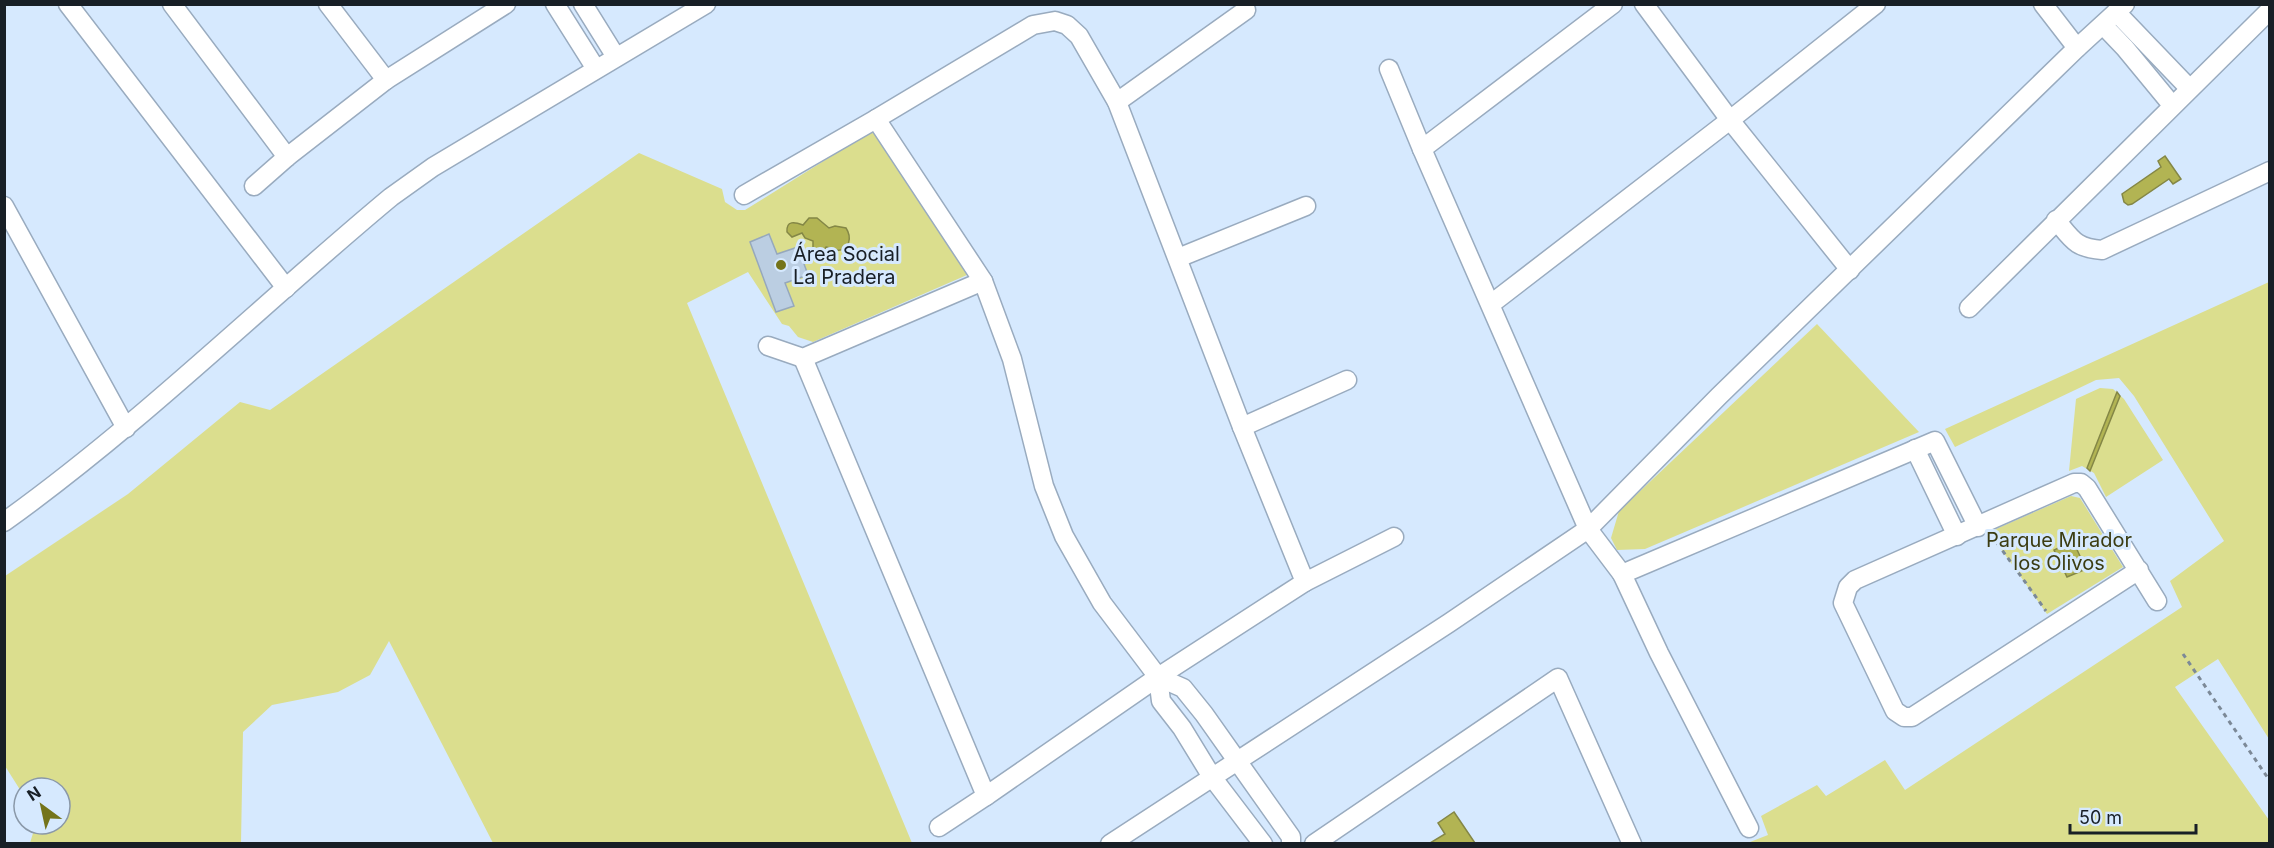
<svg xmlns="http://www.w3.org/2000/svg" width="2274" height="848" font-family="Inter,sans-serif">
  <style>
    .green { fill: #dbde8e }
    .water { fill: #b2b453; stroke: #848746; stroke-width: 1.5 }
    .building { fill: #bbcee2; stroke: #96a8bc; stroke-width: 1.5 }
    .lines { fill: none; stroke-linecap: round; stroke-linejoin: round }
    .minor-casing { stroke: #99abbf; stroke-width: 21 }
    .path { stroke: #7c8997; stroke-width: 3; stroke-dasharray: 4.5 4.5; stroke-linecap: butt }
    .minor { stroke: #fff; stroke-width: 18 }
    .poi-dot { fill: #74741a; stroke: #d6e9fe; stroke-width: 2 }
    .labels { text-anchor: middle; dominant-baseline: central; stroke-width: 6; stroke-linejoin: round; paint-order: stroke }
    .poi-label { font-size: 20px; fill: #181f26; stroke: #d6e9fe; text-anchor: start }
    .park-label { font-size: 20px; fill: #3b3c12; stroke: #d6e9fe }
  </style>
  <rect width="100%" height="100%" fill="#d6e9fe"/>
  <!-- green -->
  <g class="green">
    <polygon points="870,132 884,138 973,268 967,275 813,342 798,337 789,326 782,324 748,272 687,303 912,843 493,843 389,641 370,675 338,692 272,705 243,732 241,843 30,843 34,830 33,824 60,824 60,788 24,788 24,796 5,766 5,576 128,494 240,402 270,410 639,153 722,189 725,202 737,210 745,210"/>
    <polygon points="2269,282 2269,739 2218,659 2175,687 2269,820 2269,843 1751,843 1750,842 1768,835 1761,816 1817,785 1826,796 1885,760 1905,790 2182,607 2170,581 2224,541 2134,396 2119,378 2096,380 1955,447 1945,429"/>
    <polygon points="1817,324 1919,432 1645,549 1617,550 1611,538 1619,511"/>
    <polygon points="2100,388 2113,389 2124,399 2163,460 2106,497 2094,473 2082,466 2069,471 2076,399"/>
    <polygon points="2071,496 2080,498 2123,567 2047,614 1989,532"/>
  </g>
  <!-- water -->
  <g class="water">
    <polygon points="2165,156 2181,179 2173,184 2169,179 2132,204 2128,205 2124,202 2122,194 2161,167 2158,161"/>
    <path d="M809 218H817L829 228 835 226 846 228C852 237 850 252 836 250 833 250 830 248 826 247L822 253 817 254 813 250V241L805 238 802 233 792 237 787 232C786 220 795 222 803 225Z"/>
    <polygon points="2117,392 2120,396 2090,471 2087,468"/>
    <polygon points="2073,541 2086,569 2067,577 2054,550"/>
    <polygon points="1454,812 1475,843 1430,843 1445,834 1438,823"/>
  </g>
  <!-- building -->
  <polygon class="building" points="769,234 777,254 798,247 808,275 785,283 794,306 776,312 750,242"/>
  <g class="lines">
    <!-- minor casing -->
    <g class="minor-casing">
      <g id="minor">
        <polyline points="68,4 286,288"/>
        <polyline points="172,4 287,157"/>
        <polyline points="328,4 386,80"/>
        <polyline points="555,4 596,69"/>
        <polyline points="583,4 616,57"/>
        <polyline points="1644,4 1730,120 1850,270"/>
        <polyline points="2043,4 2077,48"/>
        <polyline points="2117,13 2189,88"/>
        <polyline points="2103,25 2125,48 2172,105"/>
        <polyline points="1389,69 1422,149 1588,529 1622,574 1935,441 1978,527"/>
        <polyline points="1117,102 1246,10"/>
        <polyline points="1422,149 1613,4"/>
        <polyline points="254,186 287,157 386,80 506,4"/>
        <polyline points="744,195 876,119"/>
        <polyline points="4,206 126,428"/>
        <path d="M2056 220C2072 239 2075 248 2102 250L2270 171"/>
        <polyline points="1178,258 1306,206"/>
        <polyline points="1491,304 1730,120 1876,4"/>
        <polyline points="1969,308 2270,10"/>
        <polyline points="768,346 803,358 983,281"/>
        <polyline points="803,358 986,796 939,827"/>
        <polyline points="1242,427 1347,380"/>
        <polyline points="1915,449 1957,536"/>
        <path d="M4 522C141 424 261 305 391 197L433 167 706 4"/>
        <polyline points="2139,570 1912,717 1904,717 1895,711 1843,603 1848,587 1855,580 2074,483 2081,483 2087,488 2157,601"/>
        <polyline points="1622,574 1659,653 1749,828"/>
        <polyline points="1158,677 1161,701 1182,728 1212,777 1263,844"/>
        <polyline points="986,796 1158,677 1305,582"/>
        <polyline points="1110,844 1449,623 1588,529 1719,396 2077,48 2125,4"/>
        <polyline points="1291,844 1291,837 1204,714 1183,688 1158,677 1102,603 1064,536 1044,486 1012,359 983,281 876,119 1033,25 1055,21 1067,25 1079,36 1117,102 1242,427 1305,582 1394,537"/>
        <polyline points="1314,844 1558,678 1632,844"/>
      </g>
    </g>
    <!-- path -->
    <g class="path">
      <polyline points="1992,536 2046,611"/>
      <polyline points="2183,654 2270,781"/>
    </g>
    <!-- minor -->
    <use href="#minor" class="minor"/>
  </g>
  <!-- markers -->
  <circle class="poi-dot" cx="781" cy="265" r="6"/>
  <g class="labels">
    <!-- poi labels -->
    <g class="poi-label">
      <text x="793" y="254">Área Social<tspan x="793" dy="23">La Pradera</tspan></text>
    </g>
    <!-- park labels -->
    <g class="park-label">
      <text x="2059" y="540">Parque Mirador<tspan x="2059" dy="23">los Olivos</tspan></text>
    </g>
  </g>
  <!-- border -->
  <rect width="2274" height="848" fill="none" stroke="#181f26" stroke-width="12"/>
  <!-- north arrow -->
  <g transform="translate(42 806) rotate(327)"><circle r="28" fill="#d6e9fe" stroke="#8a98a8" stroke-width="1.5"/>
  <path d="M0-4.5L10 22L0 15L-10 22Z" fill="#74741a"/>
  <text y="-9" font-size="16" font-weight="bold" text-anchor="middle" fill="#181f26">N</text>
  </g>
  <!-- scale -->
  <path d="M2070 824v9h126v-9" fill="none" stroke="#181f26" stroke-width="3"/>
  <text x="2079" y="824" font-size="18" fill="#181f26" stroke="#d6e9fe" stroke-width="4.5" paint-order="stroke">50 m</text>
</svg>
